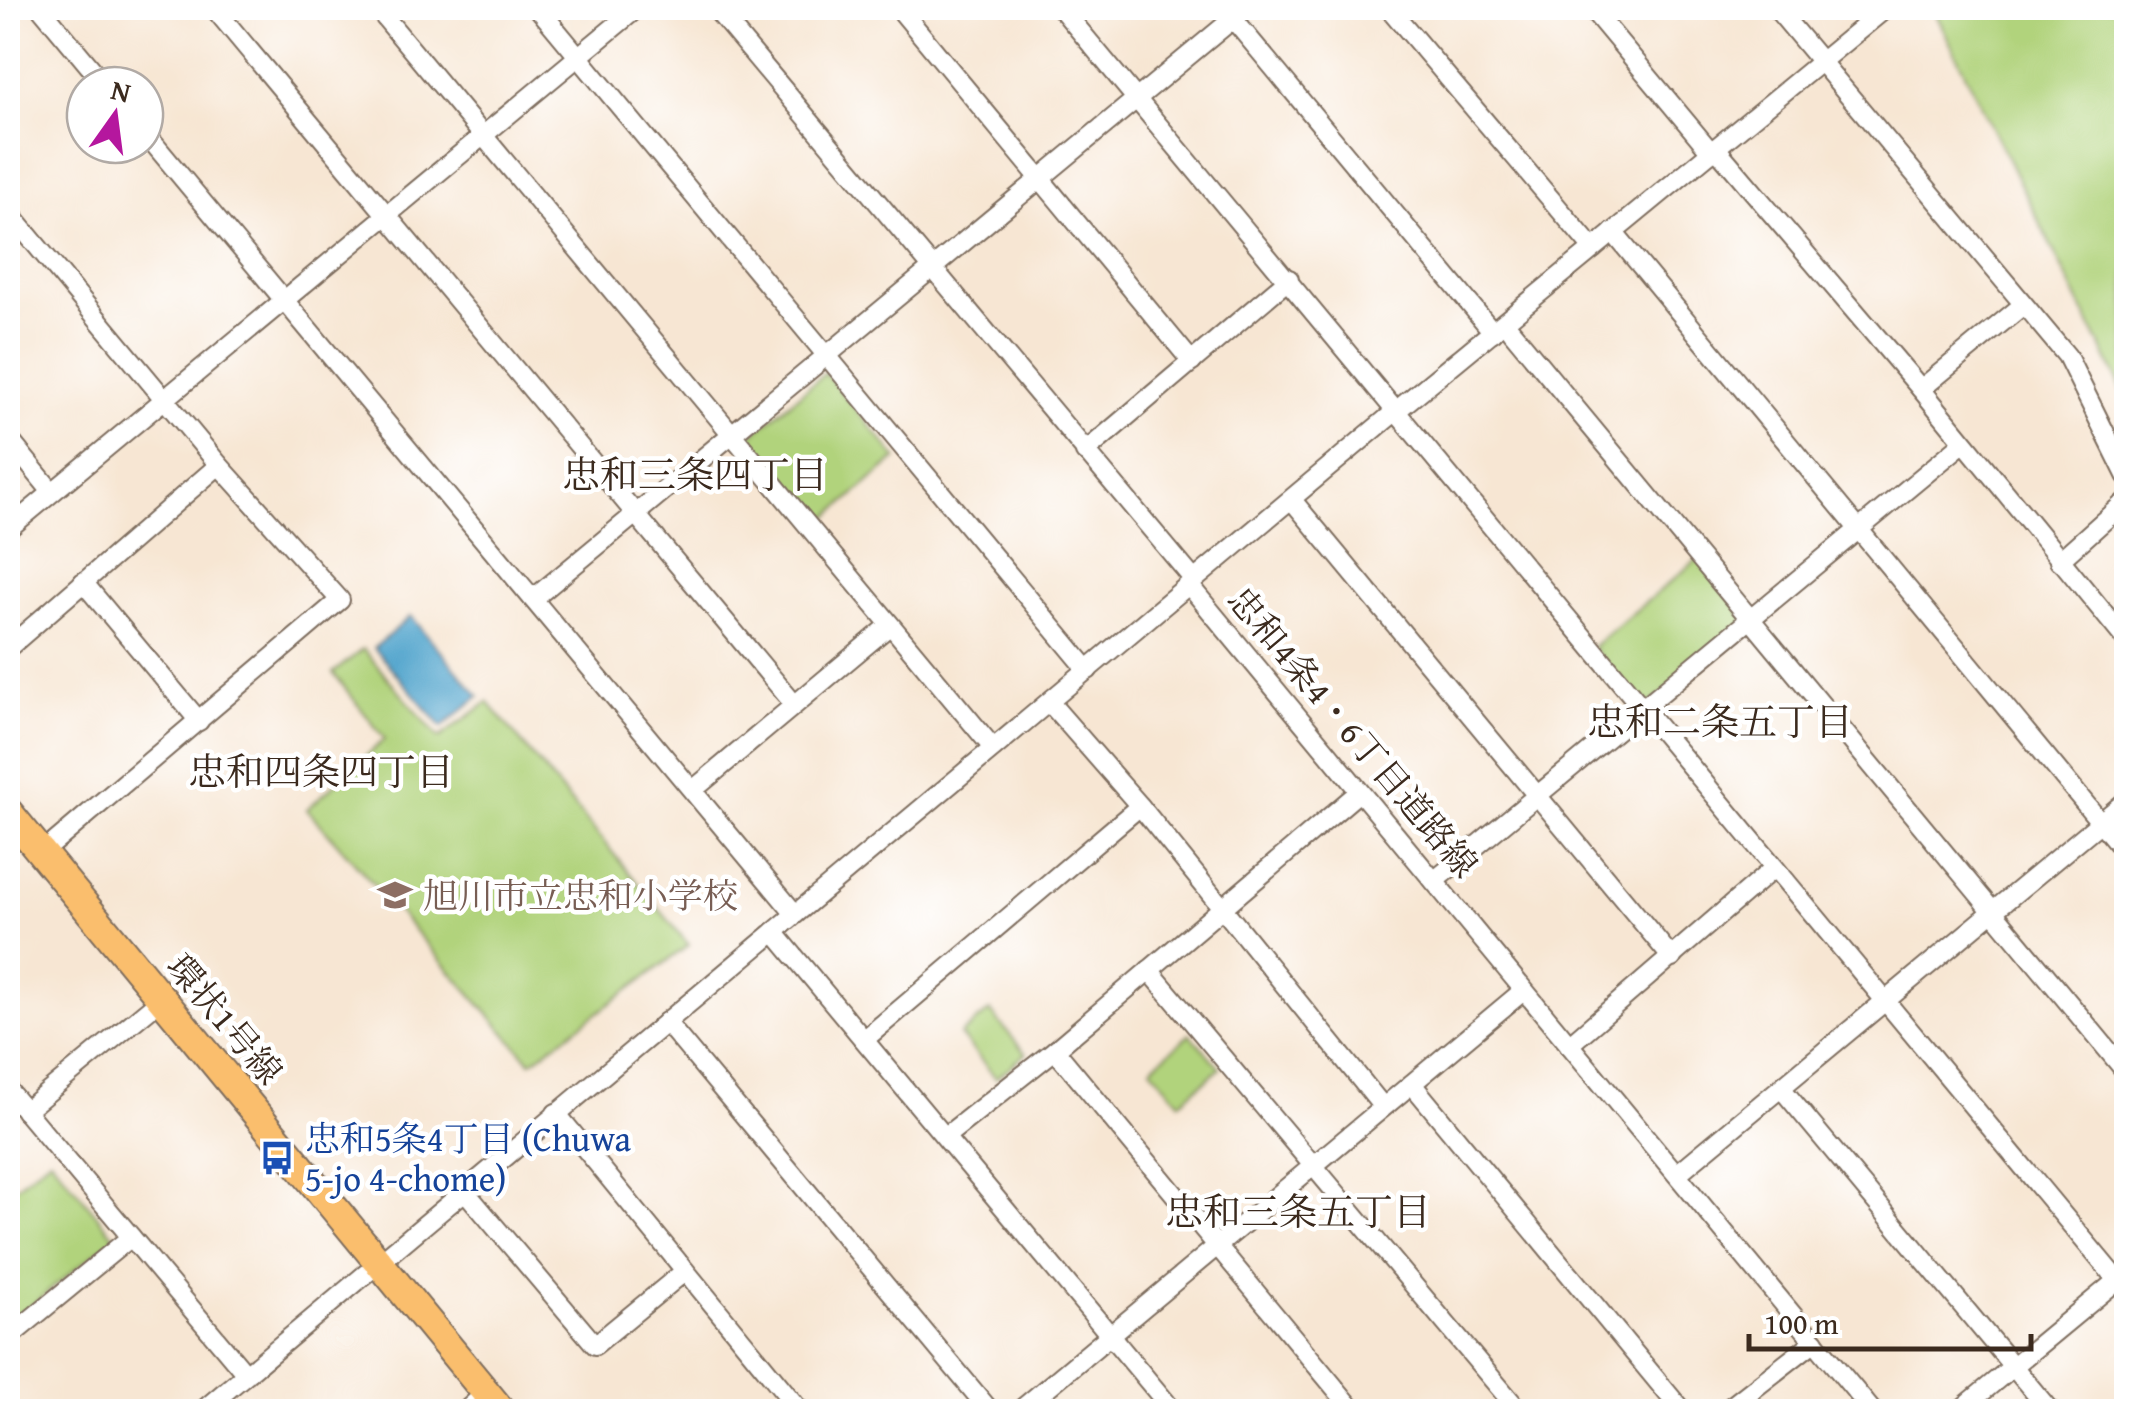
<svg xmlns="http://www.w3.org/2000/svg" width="2134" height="1419" font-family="'Gentium Book Plus','Noto Serif JP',serif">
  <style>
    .green { fill: #b1d37c; stroke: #767e4d; stroke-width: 2.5 }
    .water { fill: #51a4cc; stroke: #466775; stroke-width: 2.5 }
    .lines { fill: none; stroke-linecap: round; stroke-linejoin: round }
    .street-casing { stroke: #7d6c5d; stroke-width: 22 }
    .primary-casing { stroke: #7d6c5d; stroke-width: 32 }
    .street { stroke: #fff; stroke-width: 18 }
    .primary { stroke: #fabe6d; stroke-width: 28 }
    .labels { text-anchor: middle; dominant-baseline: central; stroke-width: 9; stroke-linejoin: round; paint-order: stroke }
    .street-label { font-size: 35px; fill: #3b2a1e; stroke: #fff }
    .education-label { font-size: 35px; fill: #785e54; stroke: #fff; text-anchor: start }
    .transit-label { font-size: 35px; fill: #164399; stroke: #fff; text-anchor: start }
    .neighbourhood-label { font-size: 38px; fill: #3b2a1e; stroke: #fff }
  </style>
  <rect width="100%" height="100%" fill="#fff"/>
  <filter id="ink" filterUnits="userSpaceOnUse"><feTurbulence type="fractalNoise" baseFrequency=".01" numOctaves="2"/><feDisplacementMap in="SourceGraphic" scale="20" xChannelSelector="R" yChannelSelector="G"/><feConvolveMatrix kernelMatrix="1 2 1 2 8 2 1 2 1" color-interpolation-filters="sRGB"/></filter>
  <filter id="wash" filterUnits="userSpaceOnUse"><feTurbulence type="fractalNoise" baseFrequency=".0048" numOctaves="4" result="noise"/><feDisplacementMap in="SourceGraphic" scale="40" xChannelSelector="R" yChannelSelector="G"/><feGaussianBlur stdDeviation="2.25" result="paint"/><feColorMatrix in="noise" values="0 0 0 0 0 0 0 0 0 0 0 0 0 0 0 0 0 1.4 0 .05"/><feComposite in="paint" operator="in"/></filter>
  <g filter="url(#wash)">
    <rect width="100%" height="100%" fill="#f7e6d3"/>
    <!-- green -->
    <g class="green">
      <polygon points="1933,8 2126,8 2126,397"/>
      <polygon points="825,373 897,458 820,524 747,439"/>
      <polygon points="1699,558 1752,621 1643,710 1592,647"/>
      <polygon points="363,649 439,738 488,702 689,945 531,1062 307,809 385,739 333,673"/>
      <polygon points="990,1011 1026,1054 996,1078 960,1035"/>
      <polygon points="1190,1034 1220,1068 1180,1102 1151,1068"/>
      <polygon points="50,1158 115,1237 8,1325 8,1193"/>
    </g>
    <!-- water -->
    <polygon class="water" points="411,616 479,696 442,727 374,648"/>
  </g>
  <g filter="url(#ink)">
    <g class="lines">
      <!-- street casing -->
      <g class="street-casing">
        <g id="street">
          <polyline points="41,8 105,85"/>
          <polyline points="214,8 794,704"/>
          <polyline points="377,8 993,748"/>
          <polyline points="538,8 1088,670"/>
          <polyline points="715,8 1194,580"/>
          <polyline points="899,8 1192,362"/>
          <polyline points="1061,8 2117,1280"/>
          <polyline points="1224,8 1493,332"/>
          <polyline points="1389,8 1593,249"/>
          <polyline points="1591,8 1711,152"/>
          <polyline points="1776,8 2067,356 2126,475"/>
          <polyline points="145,133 795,914"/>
          <polyline points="1716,148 1921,389 2126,640"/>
          <polyline points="8,211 219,465 340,600 42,853"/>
          <polyline points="1613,232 2126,853"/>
          <polyline points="1505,323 2126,1072"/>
          <polyline points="1921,389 2023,305"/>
          <polyline points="8,438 52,492"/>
          <polyline points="1085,452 1289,279"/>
          <polyline points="1292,500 1672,958"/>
          <polyline points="8,529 637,8"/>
          <polyline points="2059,561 2126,501"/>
          <polyline points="83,582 199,721"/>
          <polyline points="1189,585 1873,1412"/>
          <polyline points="533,599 1246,8"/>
          <polyline points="8,648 219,465"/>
          <polyline points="1050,703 1140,806 1383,1107"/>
          <polyline points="693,790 889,626"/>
          <polyline points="1434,881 1963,443"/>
          <polyline points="774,932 1174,1412"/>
          <polyline points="1149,970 1520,1412"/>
          <polyline points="666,1022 991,1412"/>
          <polyline points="865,1039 1140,806"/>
          <polyline points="1569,1045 1774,868"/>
          <polyline points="1055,1050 1355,1412"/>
          <polyline points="1412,1084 1683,1412"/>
          <polyline points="1782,1089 2051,1412"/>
          <polyline points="8,1090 246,1374"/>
          <polyline points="25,1111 160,1000"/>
          <polyline points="556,1113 801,1412"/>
          <polyline points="946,1136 1055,1050 1359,792"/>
          <polyline points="1677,1174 2126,801"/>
          <polyline points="464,1190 595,1345 685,1271"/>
          <polyline points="8,1338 131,1237"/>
          <polyline points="201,1412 1396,411 1886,8"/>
          <polyline points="464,1412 486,1393"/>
          <polyline points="1018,1412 1523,991"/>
          <polyline points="1724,1412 1815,1341"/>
          <polyline points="1958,1412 2126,1273"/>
        </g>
      </g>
      <!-- primary casing -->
      <g class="primary-casing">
        <polyline id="primary" points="8,812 502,1412"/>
      </g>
      <!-- street -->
      <use href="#street" class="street"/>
      <!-- primary -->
      <use href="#primary" class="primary"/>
    </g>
  </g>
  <!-- icons -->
  <defs>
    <g id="school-bare" transform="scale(2.7)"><path d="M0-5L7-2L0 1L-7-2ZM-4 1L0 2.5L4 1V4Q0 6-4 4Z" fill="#8d6e63" stroke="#fff" stroke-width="2.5" paint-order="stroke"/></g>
    <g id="bus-bare" transform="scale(2.7)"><path d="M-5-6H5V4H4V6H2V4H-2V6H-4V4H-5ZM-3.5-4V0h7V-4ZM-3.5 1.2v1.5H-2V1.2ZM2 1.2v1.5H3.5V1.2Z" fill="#1a4fb4" stroke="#fff" stroke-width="2.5" paint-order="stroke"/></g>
  </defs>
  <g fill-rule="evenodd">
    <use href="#school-bare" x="395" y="895"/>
    <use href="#bus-bare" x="277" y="1158"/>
  </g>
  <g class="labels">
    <!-- street labels -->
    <g class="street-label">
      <text transform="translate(1353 732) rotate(50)">忠和4条4・6丁目道路線</text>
      <text transform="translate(225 1019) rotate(50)">環状1号線</text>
    </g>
    <!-- education labels -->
    <g class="education-label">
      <text x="423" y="895">旭川市立忠和小学校</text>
    </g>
    <!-- transit labels -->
    <g class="transit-label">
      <text x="305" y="1138">忠和5条4丁目 (Chuwa<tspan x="305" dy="40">5-jo 4-chome)</tspan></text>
    </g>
    <!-- neighbourhood labels -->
    <g class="neighbourhood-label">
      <text x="695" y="474">忠和三条四丁目</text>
      <text x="1720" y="721">忠和二条五丁目</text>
      <text x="321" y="771">忠和四条四丁目</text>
      <text x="1298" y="1211">忠和三条五丁目</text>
    </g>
  </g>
  <!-- margin -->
  <rect width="2134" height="1419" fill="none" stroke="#fff" stroke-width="40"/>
  <!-- north arrow -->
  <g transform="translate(115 115) rotate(14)"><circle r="48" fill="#ffffff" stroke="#b1aaa5" stroke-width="2.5"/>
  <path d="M0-8L18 38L0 25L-18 38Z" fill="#b5179e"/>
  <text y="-15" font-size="28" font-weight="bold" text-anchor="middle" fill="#3b2a1e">N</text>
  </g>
  <!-- scale -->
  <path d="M1749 1334v15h282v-15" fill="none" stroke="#3b2a1e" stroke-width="5"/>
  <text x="1764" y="1334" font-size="30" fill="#3b2a1e" stroke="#ffffff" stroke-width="8" paint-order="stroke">100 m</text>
</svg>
